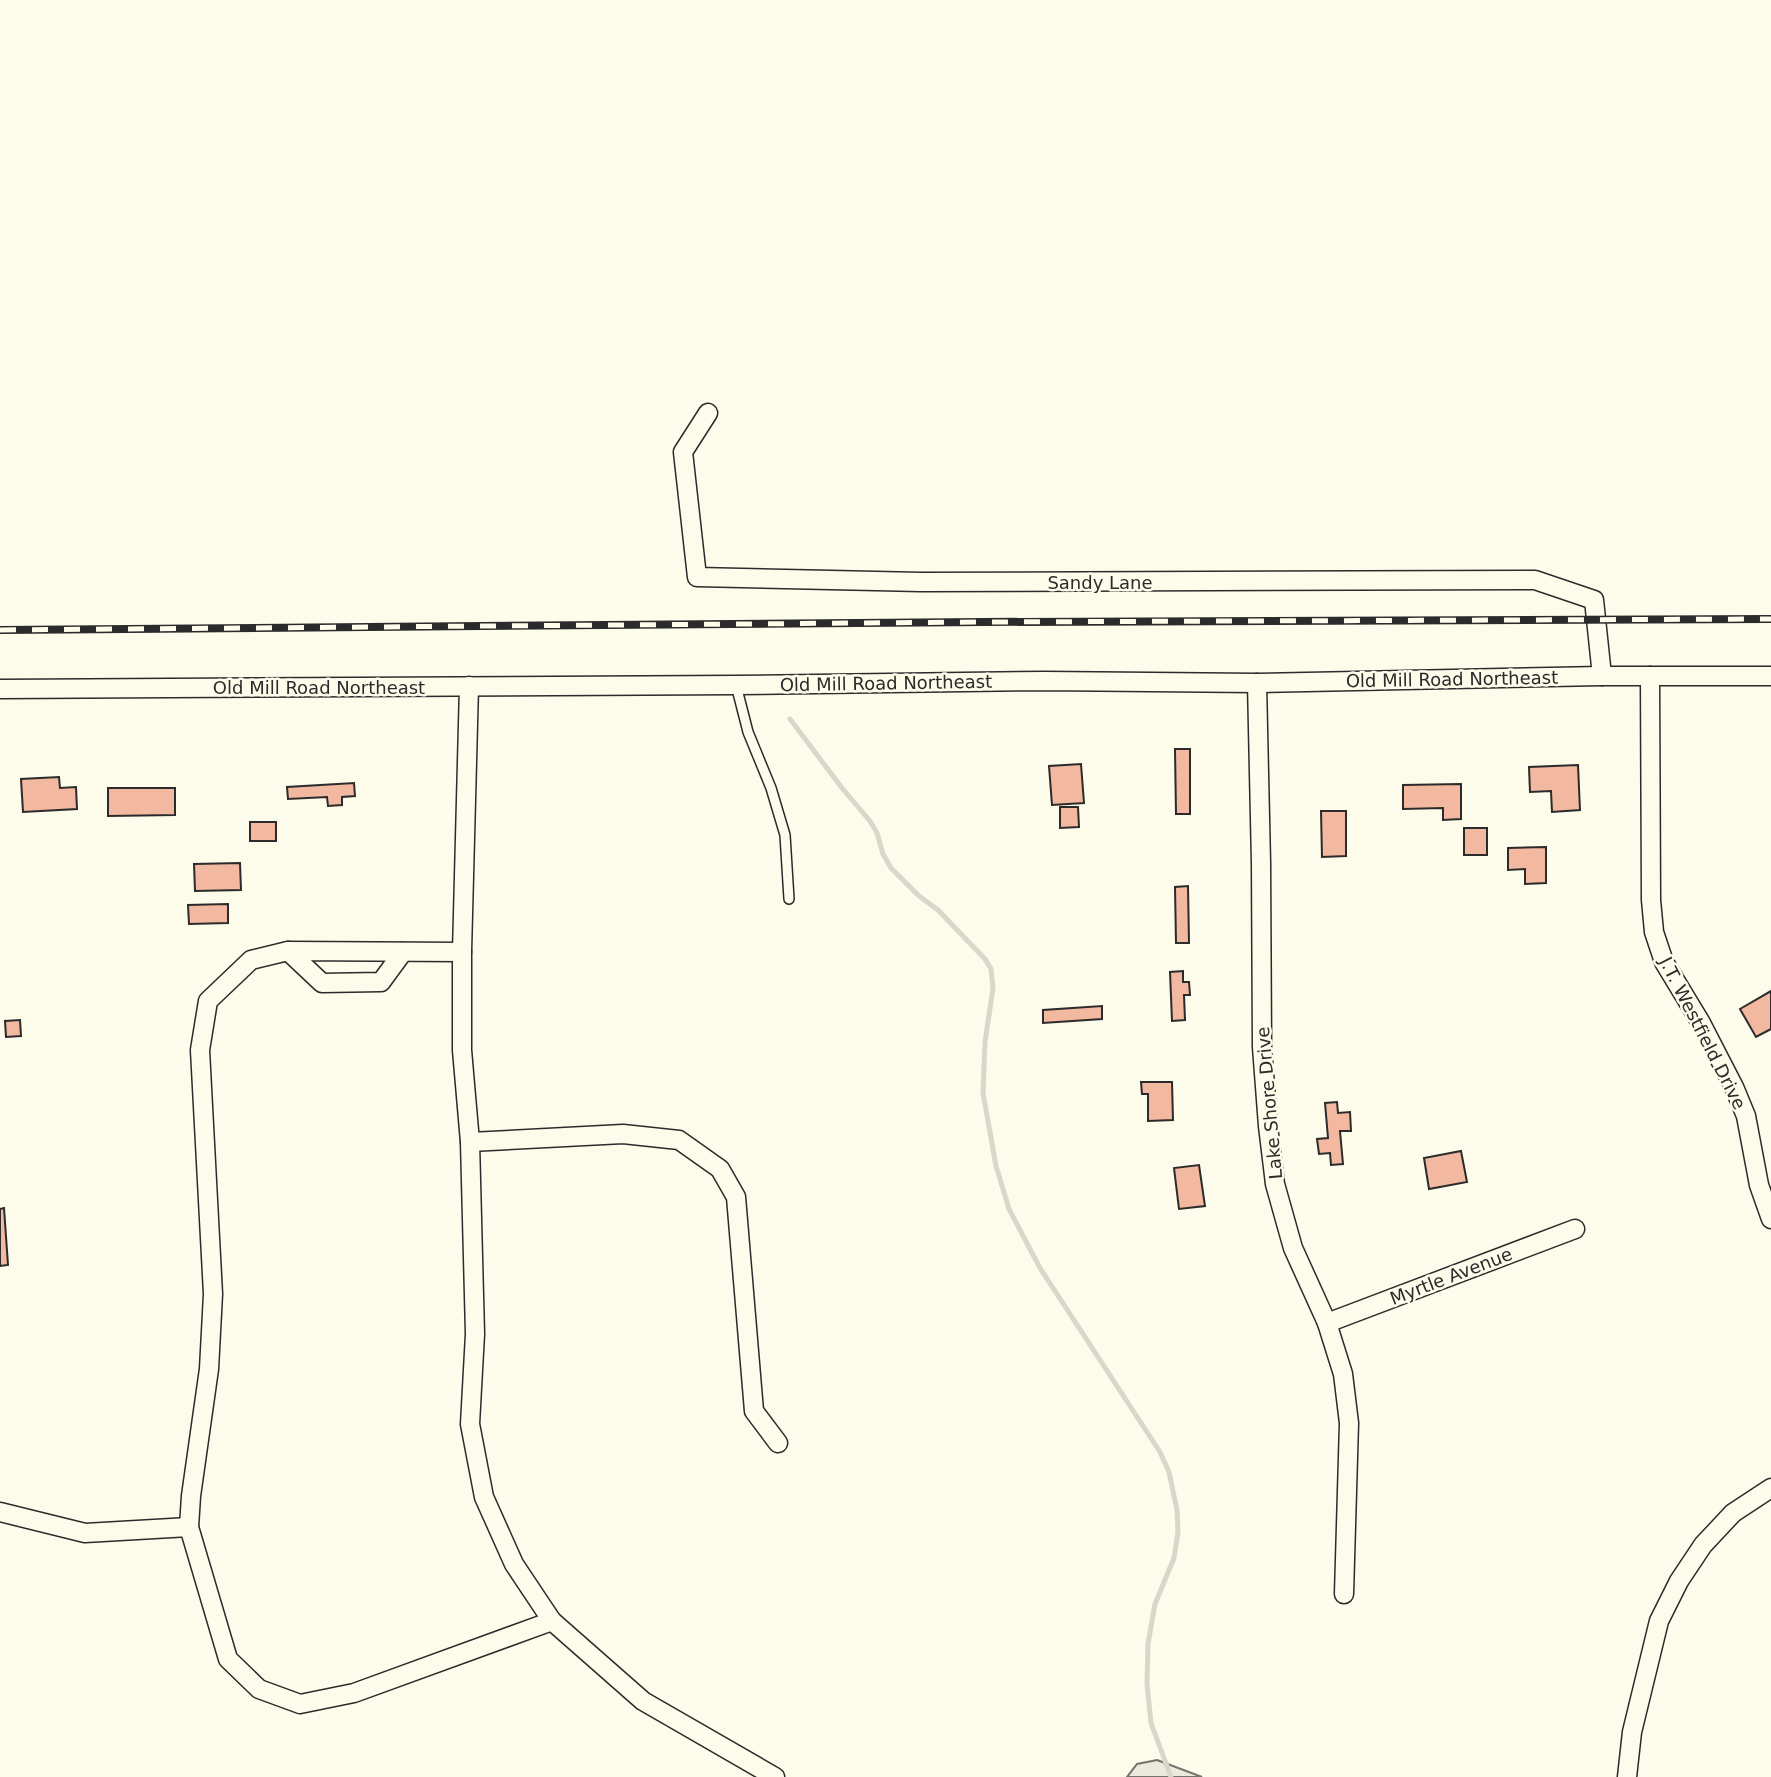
<svg xmlns="http://www.w3.org/2000/svg" width="1771" height="1777" font-family="'DejaVu Sans',sans-serif">
  <style>
    .green { fill: #ecebdb; stroke: #74746e; stroke-width: 2 }
    .lines { fill: none; stroke-linecap: round; stroke-linejoin: round }
    .stream { stroke: #d8d7c9; stroke-width: 5 }
    .building { fill: #f2b8a0; stroke: #2b2b2b; stroke-width: 2 }
    .lane-casing { stroke: #2b2b2b; stroke-width: 12 }
    .street-casing { stroke: #2b2b2b; stroke-width: 21 }
    .lane { stroke: #fdfbea; stroke-width: 9 }
    .street { stroke: #fdfbea; stroke-width: 18 }
    .rail-casing { stroke: #2b2b2b; stroke-width: 8 }
    .rail { stroke: #fdfbea; stroke-width: 5; stroke-dasharray: 16; stroke-linecap: butt }
    .labels { text-anchor: middle; dominant-baseline: central; stroke-width: 5; stroke-linejoin: round; paint-order: stroke }
    .street-label { font-size: 18px; fill: #2b2b2b; stroke: #fdfbea }
  </style>
  <rect width="100%" height="100%" fill="#fdfbea"/>
  <!-- green -->
  <polygon class="green" points="1157,1760 1202,1777 1127,1777 1137,1764"/>
  <g class="lines">
    <!-- stream -->
    <polyline class="stream" points="790,719 842,788 870,821 877,833 883,854 891,868 919,896 938,910 985,959 991,969 993,988 985,1042 983,1093 996,1166 1009,1209 1040,1268 1160,1452 1169,1472 1177,1510 1178,1532 1174,1558 1155,1604 1148,1644 1147,1684 1151,1723 1171,1777"/>
  </g>
  <!-- building -->
  <g class="building">
    <polygon points="1175,749 1190,749 1190,814 1176,814"/>
    <polygon points="1081,764 1084,803 1052,805 1049,766"/>
    <polygon points="1578,765 1580,810 1552,812 1551,791 1530,792 1529,767"/>
    <polygon points="59,777 60,788 76,787 77,809 23,812 21,779"/>
    <polygon points="354,783 355,796 342,797 342,805 328,806 327,797 288,799 287,787"/>
    <polygon points="1461,784 1461,819 1443,820 1443,808 1403,809 1403,785"/>
    <polygon points="108,788 175,788 175,815 108,816"/>
    <polygon points="1060,807 1078,807 1079,827 1060,828"/>
    <polygon points="1321,811 1346,811 1346,856 1322,857"/>
    <rect x="250" y="822" width="26" height="19"/>
    <rect x="1464" y="828" width="23" height="27"/>
    <polygon points="1546,847 1546,883 1525,884 1525,869 1508,870 1508,848"/>
    <polygon points="240,863 241,890 195,891 194,864"/>
    <polygon points="1188,886 1189,943 1176,943 1175,887"/>
    <polygon points="228,904 228,923 189,924 188,905"/>
    <polygon points="1183,971 1183,982 1189,982 1190,995 1184,995 1185,1020 1172,1021 1170,972"/>
    <polygon points="1771,991 1771,1029 1756,1037 1740,1009"/>
    <polygon points="1102,1006 1102,1019 1043,1023 1043,1010"/>
    <polygon points="20,1020 21,1036 6,1037 5,1021"/>
    <polygon points="1141,1082 1172,1082 1173,1120 1148,1121 1148,1094 1142,1094"/>
    <polygon points="1337,1102 1338,1113 1350,1112 1351,1131 1340,1131 1343,1164 1331,1165 1330,1153 1319,1154 1317,1139 1328,1138 1325,1103"/>
    <polygon points="1461,1151 1467,1182 1429,1189 1424,1158"/>
    <polygon points="1199,1165 1205,1206 1179,1209 1174,1168"/>
    <polygon points="4,1208 8,1265 0,1266 0,1209"/>
  </g>
  <g class="lines">
    <!-- lane casing -->
    <g class="lane-casing">
      <polyline id="lane" points="736,685 748,732 771,788 785,835 789,899"/>
    </g>
    <!-- street casing -->
    <g class="street-casing">
      <g id="street">
        <polyline points="708,413 683,452 697,577 921,582 1535,580 1594,600 1602,676"/>
        <polyline points="1650,676 1651,900 1654,932 1664,962 1701,1023 1734,1087 1746,1116 1759,1185 1771,1219"/>
        <polyline points="1257,683 1261,863 1262,1047 1268,1126 1275,1184 1293,1248 1327,1323 1343,1374 1349,1423 1344,1594"/>
        <polyline points="469,686 462,952 462,1050 470,1142 475,1334 470,1424 484,1497 514,1564 552,1621 643,1701 775,1777"/>
        <polyline points="0,689 736,685 1044,681 1257,683 1602,676 1771,676"/>
        <polyline points="288,951 322,983 381,982 403,952"/>
        <polyline points="462,952 288,951 251,960 208,1001 200,1050 213,1294 209,1369 191,1496 189,1527 228,1659 259,1689 300,1704 354,1693 552,1621"/>
        <polyline points="470,1142 623,1134 679,1140 720,1169 736,1197 754,1411 778,1443"/>
        <polyline points="1327,1323 1575,1229"/>
        <polyline points="0,1512 85,1533 189,1527"/>
        <polyline points="1627,1777 1632,1732 1659,1621 1679,1581 1703,1545 1733,1513 1771,1488"/>
      </g>
    </g>
    <!-- lane -->
    <use href="#lane" class="lane"/>
    <!-- street -->
    <use href="#street" class="street"/>
    <!-- rail casing -->
    <g class="rail-casing">
      <polyline id="rail" points="0,630 984,622 1771,619"/>
    </g>
    <!-- rail -->
    <use href="#rail" class="rail"/>
  </g>
  <g class="labels">
    <!-- street labels -->
    <g class="street-label">
      <text x="1100" y="582">Sandy Lane</text>
      <text transform="translate(1452 679) rotate(-1)">Old Mill Road Northeast</text>
      <text transform="translate(886 683) rotate(-1)">Old Mill Road Northeast</text>
      <text x="319" y="687">Old Mill Road Northeast</text>
      <text transform="translate(1703 1033) rotate(63)">J.T. Westfield Drive</text>
      <text transform="translate(1269 1103) rotate(-95)">Lake Shore Drive</text>
      <text transform="translate(1451 1276) rotate(-21)">Myrtle Avenue</text>
    </g>
  </g>
</svg>
